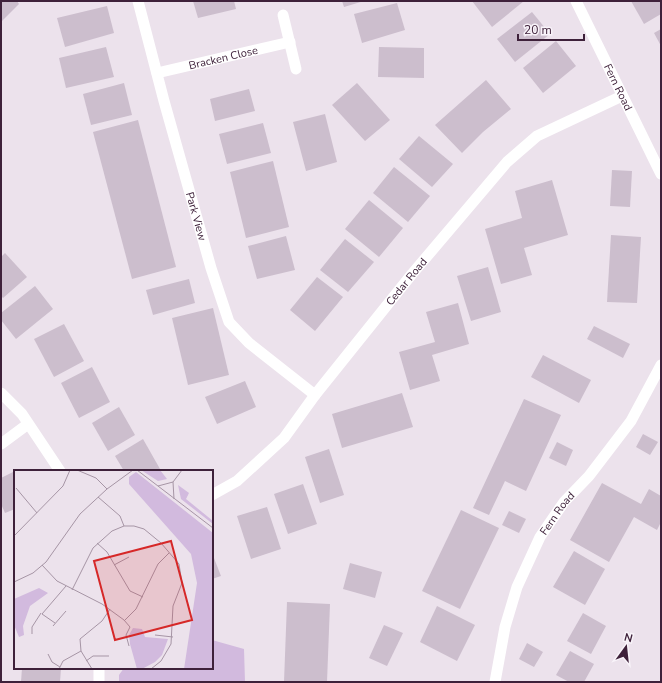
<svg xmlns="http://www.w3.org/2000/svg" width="662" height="683" font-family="'Nunito Sans',sans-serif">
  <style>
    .green { fill: #d2bade }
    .building { fill: #ccbecd }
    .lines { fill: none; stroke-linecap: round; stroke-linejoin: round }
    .minor { stroke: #fff; stroke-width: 11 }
    .labels { text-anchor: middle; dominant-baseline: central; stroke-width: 3; stroke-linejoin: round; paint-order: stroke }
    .street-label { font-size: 11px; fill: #3e213a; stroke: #f8f3f9 }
    .inset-road { fill: none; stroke: #a695a5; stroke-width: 1 }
    .view { fill: #d62828; fill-opacity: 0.15; stroke: #d62828; stroke-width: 2 }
    .inset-edge { fill: none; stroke: #3e213a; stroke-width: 2 }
  </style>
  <rect width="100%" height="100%" fill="#ece2ec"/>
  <!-- green -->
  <polygon class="green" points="212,640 244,649 245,682 119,682 119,675 124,668 212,668"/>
  <!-- building -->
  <g class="building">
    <polygon points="1,1 17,1 19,4 1,22"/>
    <polygon points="193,1 234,1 236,9 198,18"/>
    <polygon points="342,1 364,1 344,7"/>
    <polygon points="472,1 524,1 492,27"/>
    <polygon points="631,1 661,1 661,14 644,24"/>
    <polygon points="397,3 405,30 362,43 354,14"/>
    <polygon points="107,6 114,33 65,47 57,18"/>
    <polygon points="532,12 550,34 515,62 497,39"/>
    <polygon points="661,29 661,46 654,33"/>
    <polygon points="556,41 576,66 543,93 523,68"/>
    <polygon points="106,47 114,77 66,88 59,58"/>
    <polygon points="379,47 424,48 424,78 378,77"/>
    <polygon points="486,80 511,109 483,132 462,153 435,125"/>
    <polygon points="124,83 132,115 91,125 83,94"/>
    <polygon points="357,83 390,120 365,141 332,105"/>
    <polygon points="249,89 255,111 215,121 210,99"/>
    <polygon points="325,114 337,162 306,171 293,122"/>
    <polygon points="138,120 176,267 132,279 93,132"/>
    <polygon points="263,123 271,153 227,164 219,134"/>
    <polygon points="419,136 453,164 432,187 399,159"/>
    <polygon points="273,161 289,227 246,238 230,172"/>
    <polygon points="394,167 430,196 408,222 373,193"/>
    <polygon points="612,170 632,171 630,207 610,206"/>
    <polygon points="552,180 568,235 524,248 532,275 501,284 485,229 522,218 515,191"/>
    <polygon points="369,200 403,228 379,257 345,229"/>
    <polygon points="611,235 641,237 637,303 607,302"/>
    <polygon points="286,236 295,270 257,279 248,246"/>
    <polygon points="345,239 374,262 348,292 320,270"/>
    <polygon points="5,253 27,277 3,298 1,296 1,257"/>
    <polygon points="488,267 501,312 471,321 457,276"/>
    <polygon points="317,277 343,297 315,331 290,310"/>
    <polygon points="189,279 195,303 153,315 146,290"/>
    <polygon points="35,286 53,309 16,339 1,320 1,313"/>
    <polygon points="458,303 469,344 432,355 440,381 410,390 399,352 435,342 426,312"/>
    <polygon points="213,308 229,375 188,385 172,318"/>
    <polygon points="64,324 84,361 54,377 34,339"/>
    <polygon points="594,326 630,344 623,358 587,339"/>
    <polygon points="543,355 591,380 579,403 531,377"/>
    <polygon points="92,367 110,402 79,418 61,383"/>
    <polygon points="245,381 256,407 217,424 205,397"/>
    <polygon points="402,393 413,427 342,448 332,414"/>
    <polygon points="524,399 561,415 526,491 505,481 489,515 473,508"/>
    <polygon points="119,407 135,435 108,451 92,423"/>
    <polygon points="643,434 658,442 650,455 636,447"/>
    <polygon points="143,439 160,469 156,471 124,471 115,456"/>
    <polygon points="557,442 573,450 566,466 549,458"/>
    <polygon points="329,449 344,495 320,503 305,457"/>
    <polygon points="15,471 15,509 5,513 1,504 1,478"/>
    <polygon points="602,483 641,504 649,489 661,496 661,522 657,530 634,517 609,562 570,540"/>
    <polygon points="303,484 317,524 288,534 274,494"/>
    <polygon points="267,507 281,549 251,559 237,516"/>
    <polygon points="461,510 499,528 460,609 422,591"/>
    <polygon points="509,511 526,519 519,533 502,525"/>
    <polygon points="574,551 605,569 585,605 553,587"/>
    <polygon points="212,553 221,576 212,579"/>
    <polygon points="350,563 382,572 375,598 343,589"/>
    <polygon points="287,602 330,604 327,682 284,682"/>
    <polygon points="437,606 475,625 457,661 420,642"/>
    <polygon points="583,613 606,626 591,654 567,641"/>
    <polygon points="384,625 403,633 387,666 369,658"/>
    <polygon points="527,643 543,652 534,667 519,659"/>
    <polygon points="570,651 594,664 584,682 569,682 556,675"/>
    <polygon points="22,668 61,668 60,682 21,682"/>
  </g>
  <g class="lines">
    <!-- minor -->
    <g class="minor">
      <path id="s1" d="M138 1 164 101 211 268 229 322 249 343 315 395"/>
      <path id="s2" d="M576 1 661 174"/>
      <polyline points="283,15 296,69"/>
      <path id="s3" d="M157 73 290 42"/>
      <polyline points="1,393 22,414 60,471"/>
      <polyline points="1,444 28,424"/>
      <path id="s4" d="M212 495 237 481 284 438 315 395 412 274 507 162 537 136 622 96"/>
      <polyline points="99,682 99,668"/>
      <path id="s5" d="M495 682 505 627 517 587 540 537 564 502 589 476 631 421 661 365"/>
    </g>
  </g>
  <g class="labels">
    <!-- street labels -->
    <g class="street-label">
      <text stroke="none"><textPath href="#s3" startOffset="68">Bracken Close</textPath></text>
      <text stroke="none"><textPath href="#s2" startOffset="96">Fern Road</textPath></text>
      <text stroke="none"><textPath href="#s1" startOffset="223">Park View</textPath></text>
      <text stroke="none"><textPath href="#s4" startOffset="291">Cedar Road</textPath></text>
      <text stroke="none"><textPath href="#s5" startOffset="182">Fern Road</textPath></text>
    </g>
  </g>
  <!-- overview -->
  <g transform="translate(14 470)">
    <rect width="199" height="199" fill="#ece2ec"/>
    <path d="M127 0H146L153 9 144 11ZM122 2 199 63V199H170L183 113 177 84 115 14V7ZM164 15 175 23 172 29 199 51V54L167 29ZM25 118 34 123 16 136 9 156 10 165 5 167 0 155V129ZM119 158 128 159 131 167 154 169 148 185 141 192 128 199H123L116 174 115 165Z" fill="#d2bade"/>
    <path class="inset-road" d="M63 0 82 8 93 19M123 0 199 58M144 16 159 12M2 18 23 43M84 27 106 46 110 56M160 29 159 12 168 0M0 66 49 16 56 0M83 73 93 82 116 121 129 127M28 95 43 111 88 134 110 150 116 157 112 165 115 176M100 95 115 87M0 112 19 103 32 92 66 44 93 19 119 0M58 120 79 78 98 61 110 56H120L130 59 147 73 165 94 168 113 159 136 157 174 147 191 137 199M28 144 52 116M28 144 41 153M110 151 122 139 144 94 155 83M39 156 52 141M18 164V157L27 143M141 165 159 167M34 184 38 192 46 197M72 191 79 186H95M45 199 49 191 67 181M78 199 67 181 66 169 88 151 96 139"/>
    <path class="view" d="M157 71 178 150 101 170 80 91Z"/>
    <rect width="199" height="199" class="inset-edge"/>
  </g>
  <!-- border -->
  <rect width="662" height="683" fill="none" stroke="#3e213a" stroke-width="4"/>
  <!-- north arrow -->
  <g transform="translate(626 647) rotate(15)" stroke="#f8f3f9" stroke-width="3" paint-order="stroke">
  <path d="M0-3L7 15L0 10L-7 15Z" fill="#3e213a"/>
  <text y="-6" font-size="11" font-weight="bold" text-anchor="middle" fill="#3e213a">N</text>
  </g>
  <!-- scale -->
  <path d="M518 34v6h66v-6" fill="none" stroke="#3e213a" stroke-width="2"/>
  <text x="524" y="34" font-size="12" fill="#3e213a" stroke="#f8f3f9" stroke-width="3" paint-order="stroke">20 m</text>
</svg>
